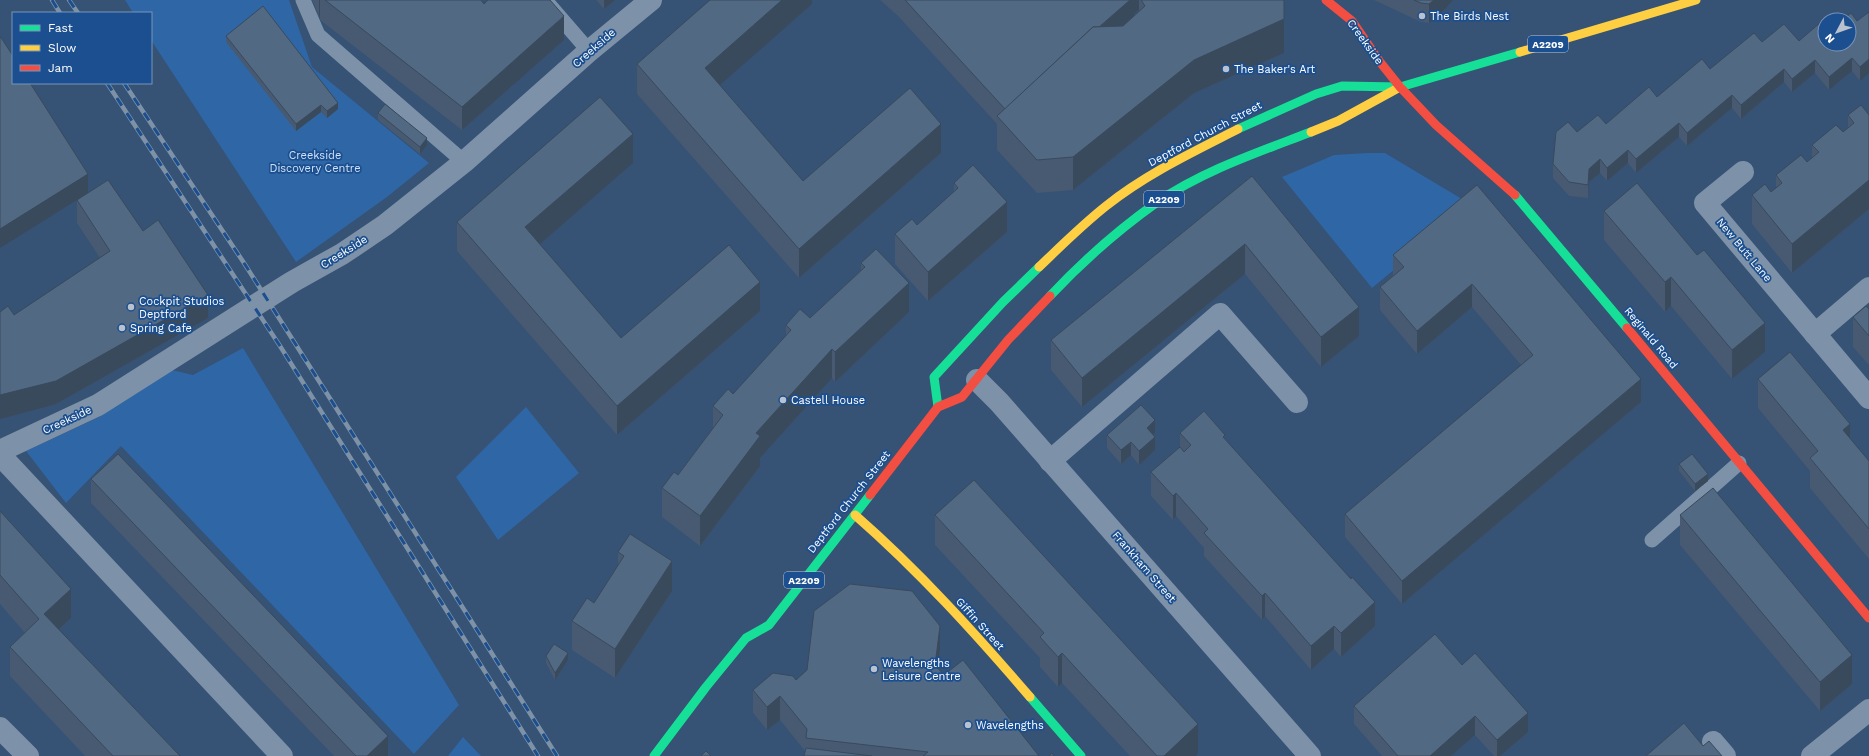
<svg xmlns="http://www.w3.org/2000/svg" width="1869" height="756" font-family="'Work Sans',sans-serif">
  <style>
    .park { fill: #2f66a5 }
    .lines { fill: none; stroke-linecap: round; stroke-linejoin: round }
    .lane { stroke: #7d92a8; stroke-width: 15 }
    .street { stroke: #7d92a8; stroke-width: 22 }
    .fast { stroke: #16e098; stroke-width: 9 }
    .slow { stroke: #ffcf43; stroke-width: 9 }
    .jam { stroke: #f24e42; stroke-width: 9 }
    .rail-casing { stroke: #7e92a7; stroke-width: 4.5 }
    .rail { stroke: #1b4f8f; stroke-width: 3; stroke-dasharray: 9; stroke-linecap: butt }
    .wall { fill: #475a72; fill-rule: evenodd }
    .shaded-wall { fill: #394a5c }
    .building { fill: #526984; stroke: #394a5c }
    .poi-dot { fill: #b9c2ce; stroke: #1b4f8f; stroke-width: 1.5 }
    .labels { text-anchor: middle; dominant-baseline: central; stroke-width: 3.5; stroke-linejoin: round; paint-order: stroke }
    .shield { fill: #1b4f8f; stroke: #bbcadd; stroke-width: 1 }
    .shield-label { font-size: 10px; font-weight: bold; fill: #fff }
    .poi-label { font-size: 11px; fill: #fff; stroke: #1b4f8f; text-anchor: start }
    .street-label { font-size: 11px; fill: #fff; stroke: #1b4f8f }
    .park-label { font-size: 11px; fill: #cfe3fa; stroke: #1b4f8f }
  </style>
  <rect width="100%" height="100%" fill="#365274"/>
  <!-- park -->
  <g class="park">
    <polygon points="125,0 289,0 312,67 429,163 387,197 296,262 151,40 151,13 133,13"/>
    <polygon points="1367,153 1385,153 1472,205 1372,288 1282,177 1334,155"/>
    <polygon points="243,348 459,705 414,754 121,446 66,503 26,451 99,417 172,370 193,375"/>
    <polygon points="526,407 579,473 498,540 456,477"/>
    <polygon points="463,737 481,756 448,756"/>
  </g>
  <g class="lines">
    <!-- lane -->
    <g class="lane">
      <polyline points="303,0 318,35 464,162"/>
      <polyline points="545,0 589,51"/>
      <polyline points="1652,540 1739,463"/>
    </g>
    <!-- street -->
    <g class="street">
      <polyline points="1743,172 1705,203 1869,398"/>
      <polyline points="1815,334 1869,288"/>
      <polyline points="977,380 999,402 1310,756"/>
      <polyline points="0,451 98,405 292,282 342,254 385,225 464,162 589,51 651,0"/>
      <polyline points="0,455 282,756"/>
      <polyline points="1050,461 1220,314 1297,402"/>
      <polyline points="0,728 28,756"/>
      <polyline points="1713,742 1725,756"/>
      <polyline points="1812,756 1869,710"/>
    </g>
    <!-- fast -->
    <g class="fast">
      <polyline points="1238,129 1316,94 1342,86 1400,87 1520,52"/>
      <polyline points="1515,195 1627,328"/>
      <path d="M1050 296C1082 262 1118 230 1156 203 1202 171 1259 152 1311 132"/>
      <polyline points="938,407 934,377 1003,302 1039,267"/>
      <polyline points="1030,697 1081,756"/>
      <polyline points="654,756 706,687 746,638 769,625 870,495"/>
    </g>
    <!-- slow -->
    <g class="slow">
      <polyline points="1520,52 1696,0"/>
      <polyline points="1311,132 1338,121 1400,87"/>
      <path d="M1039 267C1061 246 1082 225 1106 206 1146 174 1193 152 1238 129"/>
      <path d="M855 515C919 571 975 633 1030 697"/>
    </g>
    <!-- jam -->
    <g class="jam">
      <polyline points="1326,0 1352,21 1380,62 1400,87 1436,125 1515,195"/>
      <polyline points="1627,328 1869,618"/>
      <polyline points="870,495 938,407 962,397 1008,340 1050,296"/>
    </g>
    <!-- rail casing -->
    <g class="rail-casing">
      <g id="rail">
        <polyline points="52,0 60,13"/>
        <polyline points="69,0 78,13"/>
        <polyline points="107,83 280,346 538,756"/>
        <polyline points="124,83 244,263 557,756"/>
      </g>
    </g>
    <!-- rail -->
    <use href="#rail" class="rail"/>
  </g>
  <!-- wall -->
  <g class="wall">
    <polygon points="312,0 481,0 484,4 564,40 462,130 320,20 320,15 319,16"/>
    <polygon points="596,0 615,0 604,9"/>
    <polygon points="812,0 812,4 719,85 803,181 941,153 799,278 637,94 637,64"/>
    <path d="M880 0H1284V53L1194 93 1073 190 1037 193 997 150V124L898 16ZM1139 10V12L1134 16V14Z"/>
    <polygon points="1374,0 1453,0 1447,7 1429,23 1421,22"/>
    <polygon points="1869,12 1860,81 1852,71 1829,90 1815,73 1792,92 1784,82 1741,119 1732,108 1687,146 1679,137 1636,173 1628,163 1607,181 1600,173 1589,182 1588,198 1569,196 1553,178 1553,164 1577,132 1606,124 1762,42 1799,41 1825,44 1857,21"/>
    <polygon points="226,36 338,109 327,118 321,112 296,131 226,42"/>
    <polygon points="378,113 427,145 420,154 378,120"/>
    <polygon points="1848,115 1869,115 1869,209 1792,273 1752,224 1752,195 1771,192 1776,188 1776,175 1807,162 1812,158 1812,145 1843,132 1848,128"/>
    <polygon points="633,163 539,244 621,338 760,311 617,435 457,251 457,222"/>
    <polygon points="1252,176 1359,336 1321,367 1245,274 1082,407 1051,370 1051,340"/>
    <polygon points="954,183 1007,232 928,301 895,264 895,234 917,225 954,192"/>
    <polygon points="1477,185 1641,402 1402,604 1345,537 1345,514 1521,365 1472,307 1417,354 1380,310 1380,287 1393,275 1393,255"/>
    <polygon points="77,200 143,231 208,318 56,404 14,315 100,258 77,223"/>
    <polygon points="1604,211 1697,255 1765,352 1732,379 1671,306 1665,312 1604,240"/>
    <polygon points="861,263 909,312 835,382 832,378 760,458 760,466 700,546 662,517 662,488 678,475 713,428 713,406 733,394 786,336 786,325 810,318 861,270"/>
    <polygon points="1869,309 1869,365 1853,347 1853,317"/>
    <polygon points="1758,379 1850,439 1869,461 1869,559 1810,488 1810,471 1758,408"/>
    <polygon points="1155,433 1153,435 1155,450 1139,465 1131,455 1121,464 1107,448 1107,435"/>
    <polygon points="1180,433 1225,439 1375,626 1341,657 1334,649 1311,670 1265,616 1262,620 1204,556 1204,548 1176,516 1173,520 1151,496 1151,472 1180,447"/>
    <polygon points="1679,464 1708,481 1695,491 1679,471"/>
    <polygon points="91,479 388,756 334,756 91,503"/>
    <polygon points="0,511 71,618 59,630 180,756 85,756 10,676 10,647 25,633 0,604"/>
    <polygon points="935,515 1198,753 1196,756 1130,756 1062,683 1058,687 1040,667 1040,658 935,545"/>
    <polygon points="1680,515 1852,684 1820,711 1680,545"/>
    <polygon points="630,534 672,591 615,678 572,650 572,621 594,603 618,566 618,552"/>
    <polygon points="940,650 938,668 944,675 1039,756 804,756 805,751 780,720 767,730 753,713 753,690 796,680"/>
    <polygon points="546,656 568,660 555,680 546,663"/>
    <polygon points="1462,665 1528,732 1500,756 1494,756 1475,735 1451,756 1382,756 1354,724 1354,706"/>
  </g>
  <!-- shaded-wall -->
  <g class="shaded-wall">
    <polygon points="319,0 320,0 320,15 319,16"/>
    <polygon points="604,0 615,0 604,9"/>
    <polygon points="782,0 812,0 812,4 705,98 705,68"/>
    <polygon points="1130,0 1139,0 1139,10 1134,14 1134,19 1006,110"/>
    <polygon points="1434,0 1453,0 1447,7 1429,23 1429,4"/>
    <polygon points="564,16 564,40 462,130 462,107"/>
    <polygon points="1284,19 1284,53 1194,93 1073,190 1073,157 1194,60"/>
    <polygon points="1852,58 1852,71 1829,90 1829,77"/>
    <polygon points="1869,59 1869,73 1860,81 1860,67"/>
    <polygon points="1815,60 1815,73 1792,92 1792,79"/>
    <polygon points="1784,69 1784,82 1741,119 1741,105"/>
    <polygon points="1732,95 1732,108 1687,146 1687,133"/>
    <polygon points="338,103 338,109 327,118 327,111"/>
    <polygon points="321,105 321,112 296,131 296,124"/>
    <polygon points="1679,123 1679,137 1636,173 1636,159"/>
    <polygon points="941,124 941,153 799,278 799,249"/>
    <polygon points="633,134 633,163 525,257 525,227"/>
    <polygon points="427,138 427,145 420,154 420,147"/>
    <polygon points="1628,150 1628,163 1607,181 1607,168"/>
    <polygon points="1600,159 1600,173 1589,182 1588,198 1588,185 1589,169"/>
    <polygon points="88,174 88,193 0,248 0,229"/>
    <polygon points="1869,180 1869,209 1792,273 1792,244"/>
    <polygon points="1007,202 1007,232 928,301 928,272"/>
    <polygon points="1245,244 1245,274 1082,407 1082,378"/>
    <polygon points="1671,277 1671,306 1665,312 1665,282"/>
    <polygon points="760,282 760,311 617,435 617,406"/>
    <polygon points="909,283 909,312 835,382 835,352"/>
    <polygon points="1472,284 1472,307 1417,354 1417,331"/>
    <polygon points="208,295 208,318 56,404 0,419 0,395"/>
    <polygon points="1359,307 1359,336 1321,367 1321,337"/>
    <polygon points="1765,323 1765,352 1732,379 1732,350"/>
    <polygon points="832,349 832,378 760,458 760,466 700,546 700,516 756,433"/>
    <polygon points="1641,379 1641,402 1402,604 1402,581"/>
    <polygon points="1155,420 1155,433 1147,441 1147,428"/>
    <polygon points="1850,424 1850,454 1843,430"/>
    <polygon points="1155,437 1155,450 1139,465 1139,451"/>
    <polygon points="1131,442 1131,455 1121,464 1121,450"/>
    <polygon points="1708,474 1708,481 1695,491 1695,484"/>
    <polygon points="1176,493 1176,516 1173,520 1173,496"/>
    <polygon points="672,561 672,591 615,678 615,649"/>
    <polygon points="71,589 71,618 44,644 44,614"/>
    <polygon points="1265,593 1265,616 1262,620 1262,596"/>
    <polygon points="1375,602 1375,626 1341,657 1341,633"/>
    <polygon points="940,626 940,650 935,688 935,665"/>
    <polygon points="1334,626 1334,649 1311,670 1311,646"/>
    <polygon points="568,653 568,660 555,680 555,673"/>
    <polygon points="1062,653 1062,683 1058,687 1058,657"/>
    <polygon points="1852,655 1852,684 1820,711 1820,682"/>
    <polygon points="780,696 780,720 767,730 767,707"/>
    <polygon points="1528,713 1528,732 1500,756 1497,756 1497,740"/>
    <polygon points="1475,716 1475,735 1451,756 1430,756"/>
    <polygon points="1198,724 1198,753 1196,756 1164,756"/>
    <polygon points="388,736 388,756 367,756"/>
  </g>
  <!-- building -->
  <g class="building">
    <polygon points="325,0 481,0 484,4 488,0 550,0 564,16 462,107"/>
    <polygon points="710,0 782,0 705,68 803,181 910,88 941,124 799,249 637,64"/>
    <polygon points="905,0 1130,0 1099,27 1093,27 1005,109"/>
    <polygon points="1141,0 1284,0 1284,19 1194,60 1073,157 1037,160 997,116 1093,27 1123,26 1145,6"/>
    <polygon points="1414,0 1434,0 1429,4 1421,3"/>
    <polygon points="263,6 338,103 327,111 321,105 296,124 226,36"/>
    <polygon points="1869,12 1869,59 1860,67 1852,58 1829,77 1815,60 1792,79 1784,69 1741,105 1732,95 1687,133 1679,123 1636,159 1628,150 1607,168 1600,159 1589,169 1588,185 1569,182 1553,164 1556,132 1568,122 1577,132 1598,115 1606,124 1649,87 1657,97 1702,59 1710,69 1754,33 1762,42 1784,24 1799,41 1821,22 1825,27 1825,44 1849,44 1849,20 1843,20 1851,13 1857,21"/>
    <polygon points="0,36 13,56 13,83 30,83 88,174 0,229"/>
    <polygon points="600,97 633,134 525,227 621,338 729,245 760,282 617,406 457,222"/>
    <polygon points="385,104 427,138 420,147 378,113"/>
    <polygon points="1861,105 1869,115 1869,180 1792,244 1752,195 1765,184 1771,192 1782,183 1776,175 1801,155 1807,162 1819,152 1812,145 1836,125 1843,132 1854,123 1848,115"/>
    <polygon points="973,165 1007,202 928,272 895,234 912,219 917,225 958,188 954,183"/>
    <polygon points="1252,176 1359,307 1321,337 1245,244 1082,378 1051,340"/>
    <polygon points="108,180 143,231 158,220 208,295 56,381 0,395 0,312 8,306 14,315 110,251 77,200"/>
    <polygon points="1637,183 1697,255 1704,250 1765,323 1732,350 1671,277 1665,282 1604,211"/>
    <polygon points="1477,185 1641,379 1402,581 1345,514 1533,355 1472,284 1417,331 1380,287 1404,267 1393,255"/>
    <polygon points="876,249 909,283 835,352 832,349 756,433 760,436 700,516 662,488 674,472 678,475 723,415 713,406 728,389 733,394 791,330 786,325 800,309 810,318 865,267 861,263"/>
    <polygon points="1866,306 1869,309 1869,336 1853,317"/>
    <polygon points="1790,352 1850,424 1843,430 1869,461 1869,529 1810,458 1818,451 1758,379"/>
    <polygon points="1141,405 1155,420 1147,428 1155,437 1139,451 1131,442 1121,450 1107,435"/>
    <polygon points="1204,411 1225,435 1223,437 1351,579 1352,577 1375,602 1341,633 1334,626 1311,646 1265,593 1262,596 1204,533 1208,529 1176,493 1173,496 1151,472 1180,447 1184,452 1191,445 1180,433"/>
    <polygon points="118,454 388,736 367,756 356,756 91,479"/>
    <polygon points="1692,454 1708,474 1695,484 1679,464"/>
    <polygon points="974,480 1198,724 1164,756 1157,756 1062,653 1058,657 1040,637 1044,633 935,515"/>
    <polygon points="1713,488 1852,655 1820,682 1680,515"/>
    <polygon points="0,511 71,589 44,614 180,756 113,756 10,647 39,619 0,575"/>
    <polygon points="630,534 672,561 615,649 572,621 587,598 594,603 624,556 618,552"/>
    <polygon points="850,584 912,591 940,626 935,665 944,675 963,660 1039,756 923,756 928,752 806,738 807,729 780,696 767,707 753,690 773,673 793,676 796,680 807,670 814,611"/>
    <polygon points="1435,634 1462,665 1475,653 1528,713 1497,740 1475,716 1430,756 1398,756 1354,706"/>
    <polygon points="554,644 568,653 555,673 546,656"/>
    <polygon points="1684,723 1703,746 1709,741 1722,756 1646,756"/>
    <polygon points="806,748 872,756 804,756"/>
    <polygon points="706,751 711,756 701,756"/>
    <polygon points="1052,753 1054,756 1049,756"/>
  </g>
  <!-- markers -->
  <g class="poi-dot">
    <circle cx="1422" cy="16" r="4"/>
    <circle cx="1226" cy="69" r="4"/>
    <circle cx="131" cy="307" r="4"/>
    <circle cx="122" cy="328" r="4"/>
    <circle cx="783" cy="400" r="4"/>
    <circle cx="874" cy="669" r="4"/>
    <circle cx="968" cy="725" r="4"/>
  </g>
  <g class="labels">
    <!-- shield labels -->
    <g class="shield">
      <rect x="1528" y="36" width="40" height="16" rx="3"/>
      <rect x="1144" y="191" width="40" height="16" rx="3"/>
      <rect x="784" y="572" width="40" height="16" rx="3"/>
    </g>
    <g class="shield-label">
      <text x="1548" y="44">A2209</text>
      <text x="1164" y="199">A2209</text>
      <text x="804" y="580">A2209</text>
    </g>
    <!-- poi labels -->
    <g class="poi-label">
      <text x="1430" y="16">The Birds Nest</text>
      <text x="1234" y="69">The Baker's Art</text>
      <text x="139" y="301">Cockpit Studios<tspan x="139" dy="13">Deptford</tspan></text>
      <text x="130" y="328">Spring Cafe</text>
      <text x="791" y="400">Castell House</text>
      <text x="882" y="663">Wavelengths<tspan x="882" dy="13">Leisure Centre</tspan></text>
      <text x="976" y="725">Wavelengths</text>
    </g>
    <!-- street labels -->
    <g class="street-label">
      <text transform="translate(1365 42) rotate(54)">Creekside</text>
      <text transform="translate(594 48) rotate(-41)">Creekside</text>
      <text transform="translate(1205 134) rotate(-28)">Deptford Church Street</text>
      <text transform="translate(1744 250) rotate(50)">New Butt Lane</text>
      <text transform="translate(344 252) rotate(-32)">Creekside</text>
      <text transform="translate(1651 338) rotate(50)">Reginald Road</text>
      <text transform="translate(67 420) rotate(-25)">Creekside</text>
      <text transform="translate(849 502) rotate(-52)">Deptford Church Street</text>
      <text transform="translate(1144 567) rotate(49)">Frankham Street</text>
      <text transform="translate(980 624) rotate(48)">Giffin Street</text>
    </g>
    <!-- park labels -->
    <g class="park-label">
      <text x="315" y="155">Creekside<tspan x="315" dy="13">Discovery Centre</tspan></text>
    </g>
  </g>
  <!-- legend -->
  <rect x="12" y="12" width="140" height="72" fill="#1b4f8f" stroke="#7695bc"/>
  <rect x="20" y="25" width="20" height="6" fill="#16e098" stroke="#7695bc"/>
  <text x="48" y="32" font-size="12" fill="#ffffff">Fast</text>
  <rect x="20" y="45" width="20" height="6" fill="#ffcf43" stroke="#7695bc"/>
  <text x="48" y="52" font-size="12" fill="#ffffff">Slow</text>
  <rect x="20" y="65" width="20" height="6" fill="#f24e42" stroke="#7695bc"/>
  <text x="48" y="72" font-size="12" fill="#ffffff">Jam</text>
  <!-- north arrow -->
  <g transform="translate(1837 32) rotate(229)"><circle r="19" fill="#1b4f8f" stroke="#7695bc"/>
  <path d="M0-3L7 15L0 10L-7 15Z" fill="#b9c2ce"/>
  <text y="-6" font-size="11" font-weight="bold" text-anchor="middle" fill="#ffffff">N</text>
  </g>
</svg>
